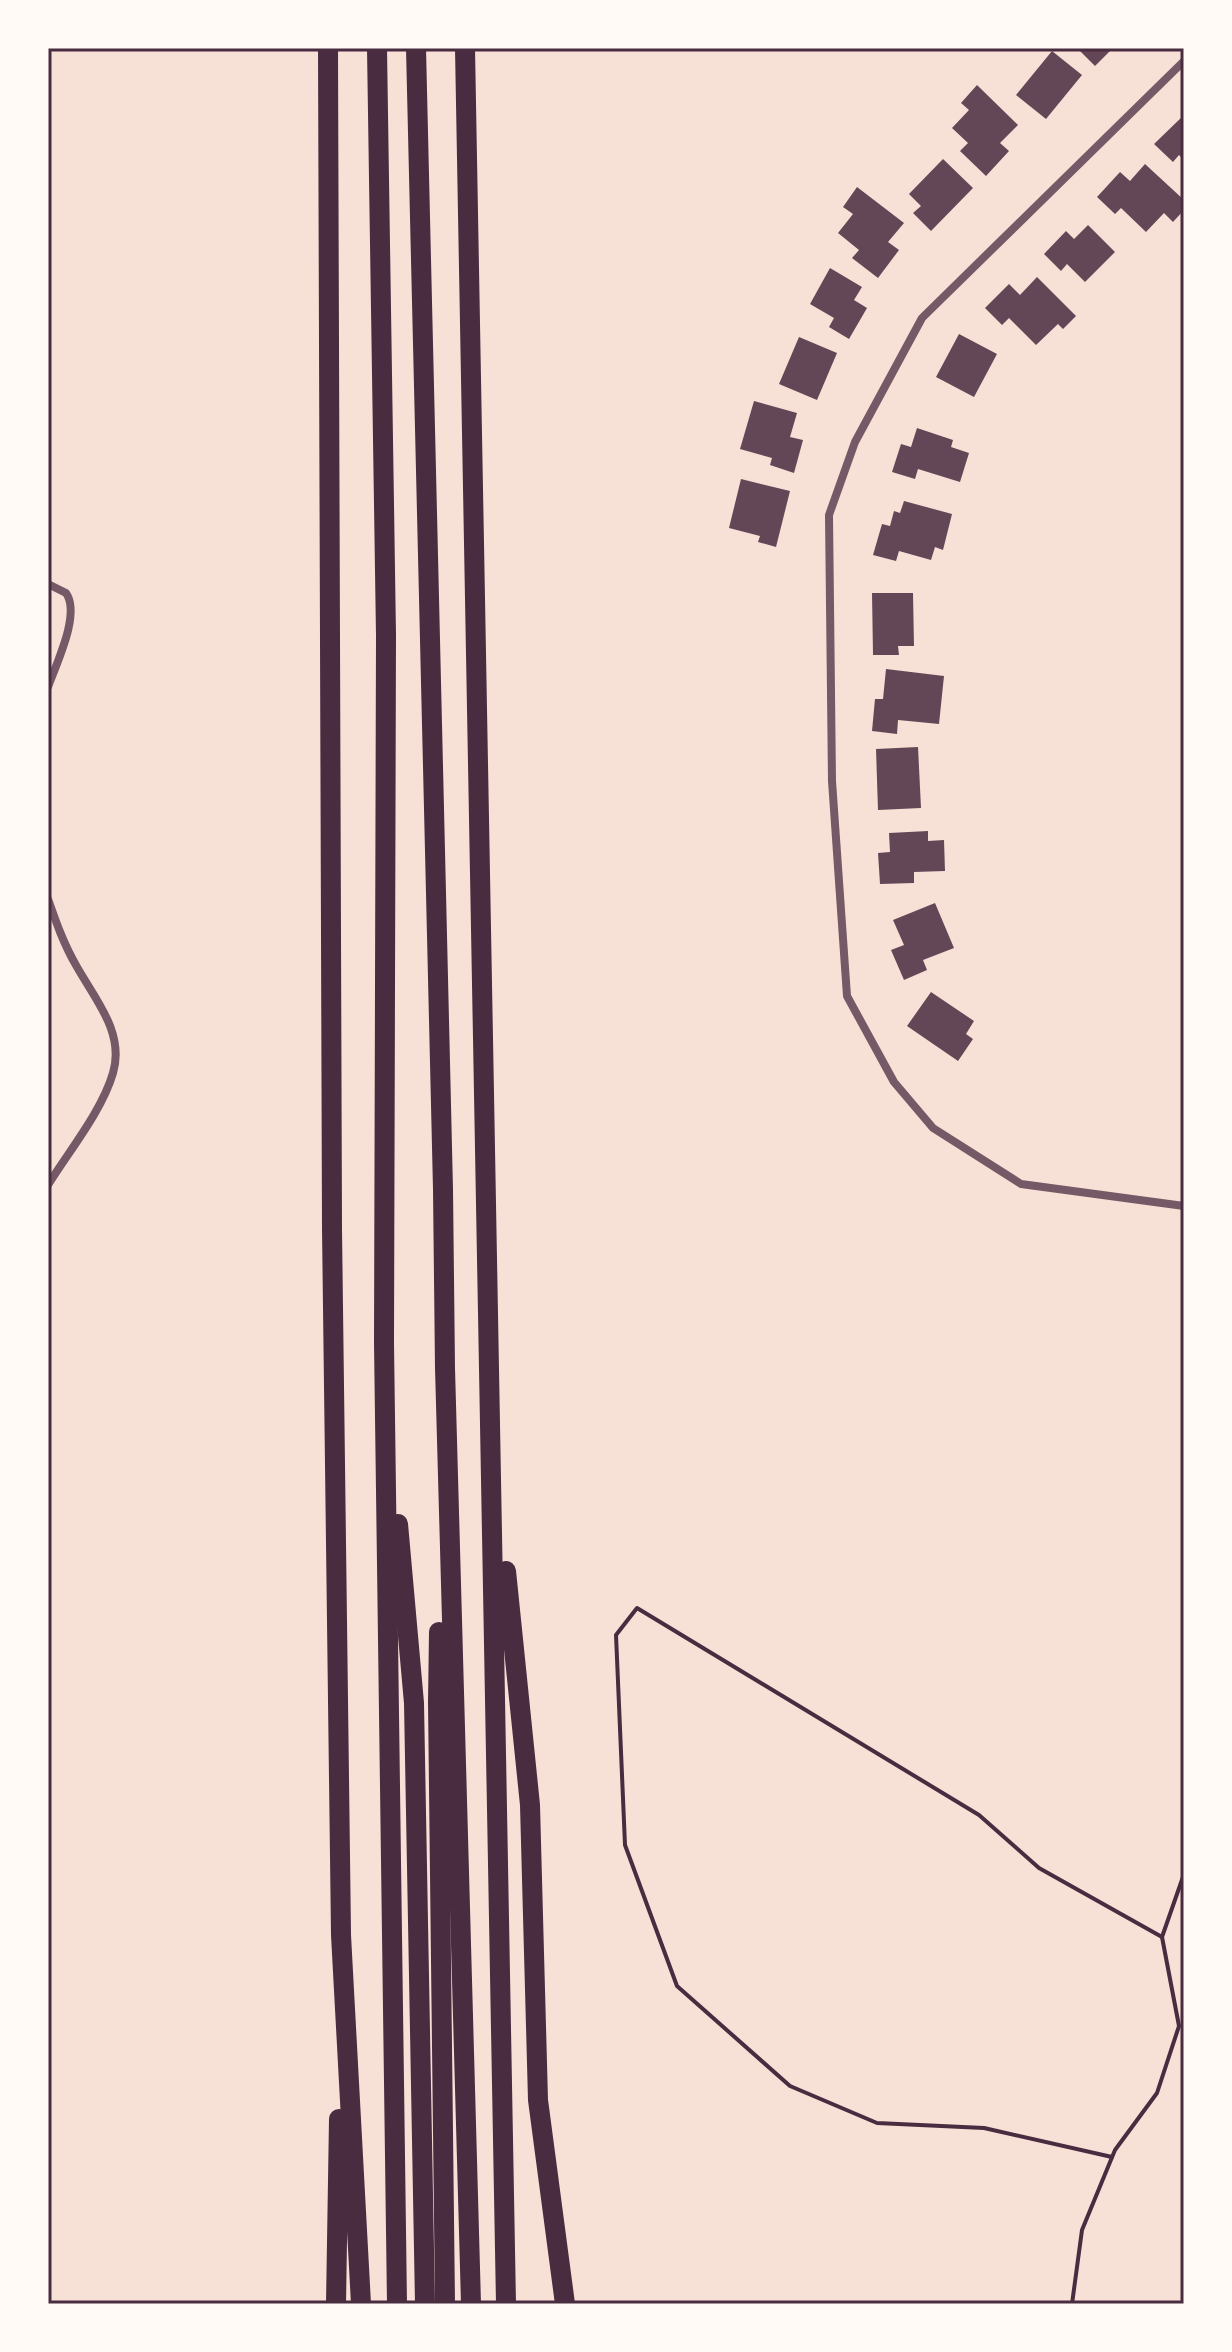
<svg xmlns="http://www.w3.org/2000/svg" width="1232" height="2352" font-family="'PT Sans',sans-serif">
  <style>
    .building { fill: #644757 }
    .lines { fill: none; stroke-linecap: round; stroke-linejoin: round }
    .path { stroke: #4a2c40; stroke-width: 4 }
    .minor { stroke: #755966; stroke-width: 8 }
    .motorway { stroke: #4a2c40; stroke-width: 20 }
    .neatline { fill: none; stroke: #4a2c40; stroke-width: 3 }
  </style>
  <rect width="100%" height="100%" fill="#f7e1d7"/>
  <!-- building -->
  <g class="building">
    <polygon points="1077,48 1113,48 1095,66"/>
    <polygon points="1052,51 1082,75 1046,119 1016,95"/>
    <polygon points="977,85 1018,125 1000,143 1009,151 986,176 960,151 968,143 952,128 969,110 961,103"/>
    <polygon points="1184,115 1184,160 1179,155 1173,162 1154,144"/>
    <polygon points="943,159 973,188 931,231 913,213 921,206 909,194"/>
    <polygon points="1145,164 1184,200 1184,210 1173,222 1164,213 1146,232 1121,208 1115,214 1097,197 1120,172 1130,181"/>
    <polygon points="857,187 904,223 888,242 899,250 878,278 852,258 859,250 838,233 853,214 843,207"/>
    <polygon points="1088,225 1115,252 1085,282 1067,264 1061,271 1044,254 1066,231 1074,239"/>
    <polygon points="830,268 862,287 854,300 867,308 849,339 829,327 834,318 810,304"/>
    <polygon points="1037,277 1076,316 1063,329 1058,324 1036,345 1009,318 1002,325 985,308 1009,284 1020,295"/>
    <polygon points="959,334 997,354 974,397 936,377"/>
    <polygon points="799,337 837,353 817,400 779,384"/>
    <polygon points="754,401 797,413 790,437 803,440 794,473 770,465 772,458 740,449"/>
    <polygon points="917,428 953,440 951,447 969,453 960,482 918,469 915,479 892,472 901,444 911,447"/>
    <polygon points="741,479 790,491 776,547 758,542 760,536 729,528"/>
    <polygon points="904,501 952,514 943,550 935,547 931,560 899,551 896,561 873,555 882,524 890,526 894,511 900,513"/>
    <polygon points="872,593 913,593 914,646 898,646 899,655 873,655"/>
    <polygon points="886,669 944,676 939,724 898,720 897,734 872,731 875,699 883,699"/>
    <polygon points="918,747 921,808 878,810 876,749"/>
    <polygon points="928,831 928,841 944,840 945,871 914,872 914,883 880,884 878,853 890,852 889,833"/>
    <polygon points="935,903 954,948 923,960 927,970 904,980 891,950 904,945 893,920"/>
    <polygon points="931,992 974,1021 966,1034 973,1039 958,1061 907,1026"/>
  </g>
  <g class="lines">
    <!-- path -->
    <g class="path">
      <polyline points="1112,2157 984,2128 877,2123 790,2086 677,1986 625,1845 616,1635 637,1608 979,1815 1039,1868 1162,1937"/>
      <polyline points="1072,2304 1082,2230 1115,2150 1157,2093 1179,2026 1162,1937 1184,1874"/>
    </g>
    <!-- minor -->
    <g class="minor">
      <polyline points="1184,61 922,318 855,442 829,515 832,781 847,996 894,1082 933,1128 1021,1184 1184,1206"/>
      <path d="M48 584 66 593C81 614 56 664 48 687"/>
      <path d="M48 899C56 922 64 945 77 967 95 999 125 1033 113 1073 102 1111 69 1151 48 1185"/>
    </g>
    <!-- motorway -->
    <g class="motorway">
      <polyline points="328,48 332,1229 341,1935 361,2304"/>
      <polyline points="377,48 386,635 384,1343 397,2304"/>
      <polyline points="416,48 443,1189 445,1368 471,2304"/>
      <polyline points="465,48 506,2304"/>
      <polyline points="398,1524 414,1703 425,2304"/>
      <polyline points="506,1571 530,1805 538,2100 565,2304"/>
      <polyline points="439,1632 438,1702 445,2304"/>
      <polyline points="336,2304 339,2119"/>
    </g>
  </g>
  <!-- border -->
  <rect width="1232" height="2352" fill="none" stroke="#fffaf5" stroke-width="100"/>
  <rect x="50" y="50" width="1132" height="2252" class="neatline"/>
</svg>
